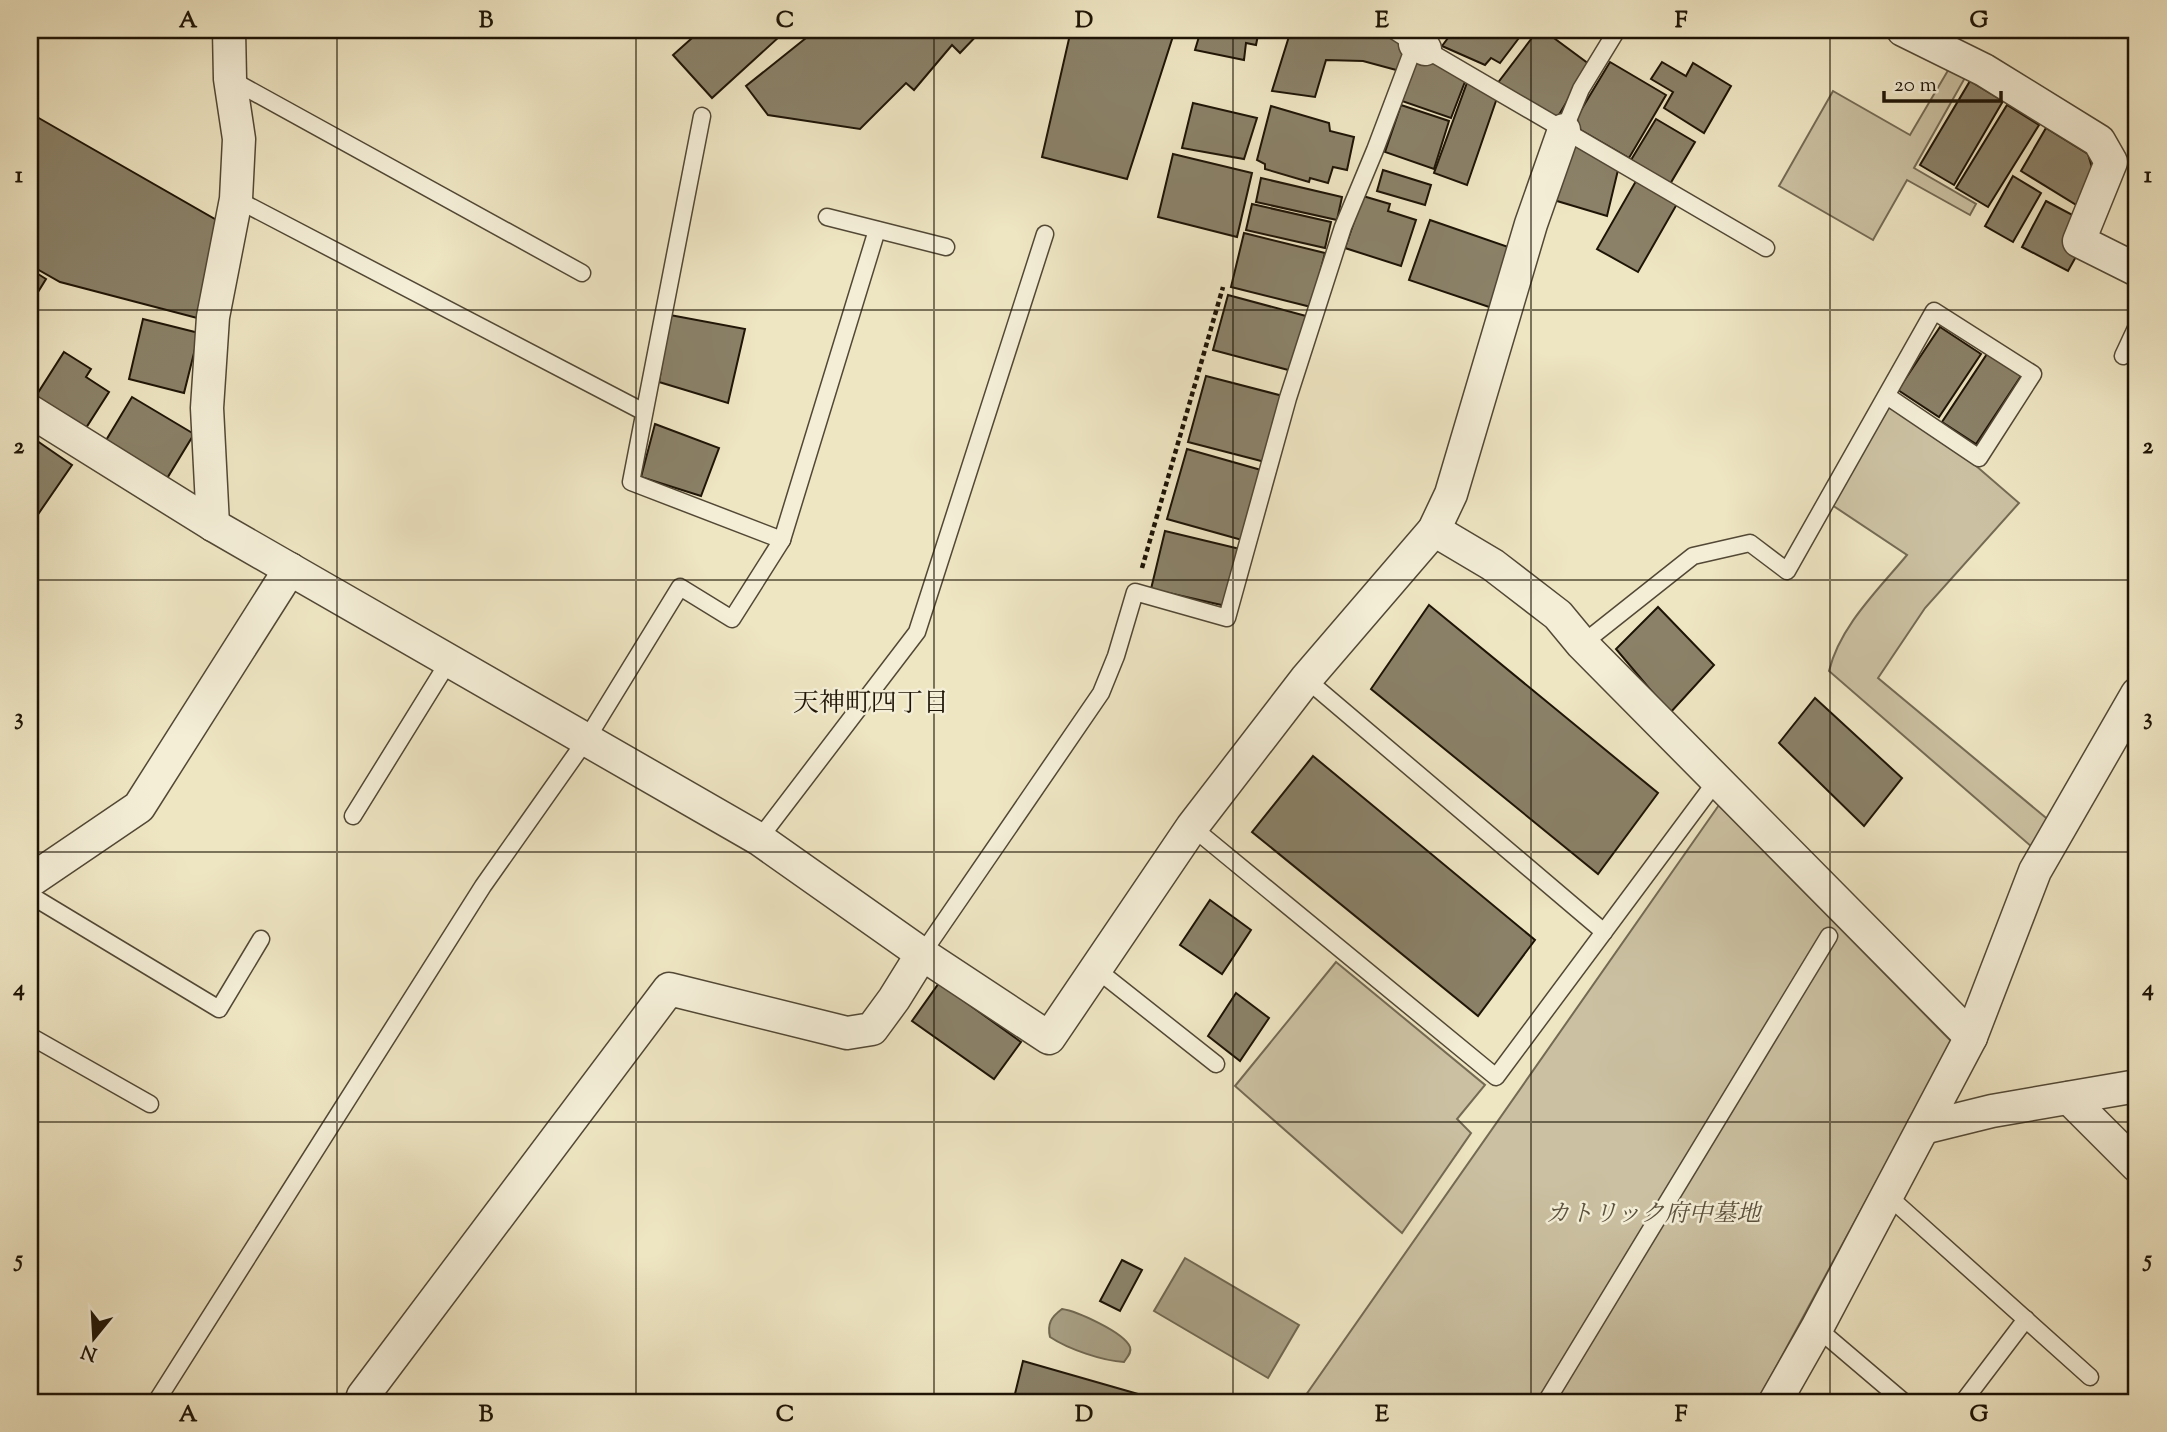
<svg xmlns="http://www.w3.org/2000/svg" width="2167" height="1432" font-family="'Sorts Mill Goudy','Noto Serif JP',serif">
  <style>
    .green { fill: #cbc1a2; stroke: #746a54; stroke-width: 2 }
    .water { fill: #a79e82; stroke: #706750; stroke-width: 2 }
    .building { fill: #8a8168; stroke: #1e1406; stroke-width: 2 }
    .lines { fill: none; stroke-linecap: round; stroke-linejoin: round }
    .service-casing { stroke: #524835; stroke-width: 19 }
    .minor-casing { stroke: #524835; stroke-width: 35 }
    .path { stroke: #1e1406; stroke-width: 4.5; stroke-dasharray: 5 3.5; stroke-linecap: butt }
    .service { stroke: #f4eed7; stroke-width: 16 }
    .minor { stroke: #f4eed7; stroke-width: 32 }
    .grid { fill: none; stroke: #1e1406; stroke-width: 2; stroke-opacity: 0.55 }
    .labels { text-anchor: middle; dominant-baseline: central; stroke-width: 5; stroke-linejoin: round; paint-order: stroke }
    .park-label { font-size: 24px; font-style: italic; fill: #5b513d; stroke: #f4eed7 }
    .neighbourhood-label { font-size: 26px; fill: #1e1406; stroke: #f4eed7 }
    .neatline { fill: none; stroke: #1e1406; stroke-width: 2.5 }
    .grid-label { font-size: 23px; text-anchor: middle; font-weight: bold; fill: #1e1406 }
  </style>
  <rect width="100%" height="100%" fill="#eee5c2"/>
  <filter id="stains"><feTurbulence type="fractalNoise" baseFrequency=".00286" numOctaves="4"/><feColorMatrix values="0 0 0 0 .2 0 0 0 0 .09 0 0 0 0 .02 0 0 0 .5 -.17"/></filter>
  <radialGradient id="worn" r=".72"><stop offset=".6" stop-color="#630" stop-opacity="0"/><stop offset="1" stop-color="#630" stop-opacity=".3"/></radialGradient>
  <!-- green -->
  <g class="green">
    <polygon points="1950,67 1966,76 1914,168 1976,204 1970,215 1907,180 1873,240 1779,186 1833,91 1910,135"/>
    <path d="M1888 406 1975 465 2019 503 1925 608 1878 678 2057 827 2040 854 1829 671C1840 626 1878 590 1907 555L1832 505Z"/>
    <polygon points="1719,805 1952,1042 1757,1402 1301,1402"/>
    <polygon points="1336,962 1485,1085 1457,1119 1471,1133 1402,1233 1235,1086"/>
  </g>
  <!-- water -->
  <g class="water">
    <polygon points="1185,1258 1299,1325 1268,1378 1154,1311"/>
    <path d="M1062 1309C1076 1311 1124 1332 1130 1347 1132 1353 1127 1357 1124 1362 1103 1361 1068 1349 1050 1337 1047 1324 1051 1317 1062 1309Z"/>
  </g>
  <!-- building -->
  <g class="building">
    <polygon points="701,30 773,30 779,37 712,98 673,55"/>
    <polygon points="816,30 982,30 960,53 952,45 914,90 906,83 860,129 768,115 746,86"/>
    <polygon points="1071,30 1175,30 1127,179 1042,157"/>
    <polygon points="1201,30 1259,30 1256,45 1246,43 1244,60 1195,50"/>
    <polygon points="1291,30 1386,30 1410,44 1400,71 1363,61 1326,60 1315,97 1272,91"/>
    <polygon points="1454,30 1525,30 1500,63 1491,58 1485,65 1442,46"/>
    <polygon points="1538,30 1543,30 1589,64 1556,120 1497,84"/>
    <polygon points="1418,50 1466,79 1451,118 1399,100"/>
    <polygon points="1610,62 1666,95 1629,158 1572,125"/>
    <polygon points="1662,62 1686,76 1693,63 1731,86 1704,133 1664,108 1673,92 1651,79"/>
    <polygon points="1468,80 1497,98 1467,185 1434,173"/>
    <polygon points="1970,81 2003,101 1954,185 1920,165"/>
    <polygon points="1193,103 1257,118 1244,159 1182,148"/>
    <polygon points="1401,105 1449,121 1434,169 1385,152"/>
    <polygon points="2007,105 2039,125 1988,207 1956,188"/>
    <polygon points="1271,106 1329,123 1330,131 1354,137 1347,170 1333,167 1328,183 1310,178 1309,182 1265,169 1265,164 1257,160"/>
    <polygon points="30,113 220,222 201,319 60,282 30,265"/>
    <polygon points="1656,119 1695,142 1670,184 1631,160"/>
    <polygon points="2046,128 2088,154 2093,171 2078,206 2021,171"/>
    <polygon points="1567,137 1618,170 1607,216 1547,198"/>
    <polygon points="1173,154 1252,173 1237,237 1158,217"/>
    <polygon points="1383,170 1431,185 1425,205 1377,191"/>
    <polygon points="2013,176 2041,193 2013,242 1985,226"/>
    <polygon points="1261,178 1342,197 1337,220 1256,202"/>
    <polygon points="1636,181 1677,204 1638,272 1597,249"/>
    <polygon points="1363,196 1390,204 1388,211 1416,220 1401,266 1345,248"/>
    <polygon points="2046,201 2082,220 2078,253 2068,271 2022,247"/>
    <polygon points="1252,204 1331,222 1325,248 1246,230"/>
    <polygon points="1430,220 1517,250 1495,309 1409,280"/>
    <polygon points="1244,233 1325,253 1311,307 1231,287"/>
    <polygon points="30,269 46,279 30,305"/>
    <polygon points="1228,295 1306,316 1292,371 1213,350"/>
    <polygon points="670,315 745,329 728,403 659,382"/>
    <polygon points="143,319 199,333 184,393 129,379"/>
    <polygon points="1940,327 1981,354 1939,417 1898,390"/>
    <polygon points="64,352 91,369 86,377 109,392 84,431 34,399"/>
    <polygon points="1987,354 2021,376 1976,444 1942,422"/>
    <polygon points="1206,376 1283,396 1265,462 1188,442"/>
    <polygon points="132,397 194,434 166,480 105,442"/>
    <polygon points="655,424 719,448 701,496 641,477"/>
    <polygon points="30,436 72,465 30,526"/>
    <polygon points="1187,449 1261,470 1242,540 1167,519"/>
    <polygon points="1165,531 1240,549 1226,606 1151,589"/>
    <polygon points="1429,605 1658,793 1598,874 1371,689"/>
    <polygon points="1658,607 1714,665 1670,713 1616,649"/>
    <polygon points="1815,698 1902,778 1864,826 1779,743"/>
    <polygon points="1313,756 1535,940 1478,1016 1252,832"/>
    <polygon points="1210,900 1251,930 1222,974 1180,945"/>
    <polygon points="939,983 1021,1042 994,1079 912,1021"/>
    <polygon points="1236,993 1269,1018 1240,1061 1208,1036"/>
    <polygon points="1122,1260 1142,1270 1120,1311 1100,1301"/>
    <polygon points="1023,1361 1166,1402 1013,1402"/>
  </g>
  <g class="lines">
    <!-- service casing -->
    <g class="service-casing">
      <g id="service">
        <polyline points="1425,49 1766,248"/>
        <polyline points="230,79 582,273"/>
        <polyline points="702,116 631,482 782,540"/>
        <polyline points="1564,130 1581,89 1617,30"/>
        <polyline points="236,199 644,412"/>
        <polyline points="827,217 946,247"/>
        <polyline points="2123,356 2137,326"/>
        <polyline points="1582,644 1693,556 1750,543 1787,571 1934,311 2033,374 1979,458 1887,396"/>
        <polyline points="1306,679 1604,932"/>
        <polyline points="353,816 449,661"/>
        <polyline points="1192,827 1496,1077 1717,780"/>
        <polyline points="759,839 917,632 1045,234"/>
        <polyline points="30,895 219,1009 261,939"/>
        <polyline points="922,954 1101,693 1116,656 1135,592 1227,618 1288,398 1343,227 1375,150 1415,44 1393,30"/>
        <polyline points="1096,969 1216,1064"/>
        <polyline points="30,1036 150,1104"/>
        <polyline points="1887,1195 2090,1377"/>
        <polyline points="1817,1328 1904,1402"/>
        <polyline points="156,1402 483,886 586,740 680,587 732,619 782,540 877,230"/>
        <polyline points="1546,1402 1829,936"/>
        <polyline points="1963,1402 2026,1319"/>
      </g>
    </g>
    <!-- minor casing -->
    <g class="minor-casing">
      <g id="minor">
        <polyline points="1903,30 1984,70 2099,141 2111,162 2079,241 2137,270"/>
        <polyline points="1415,44 1425,49"/>
        <polyline points="30,411 213,525 759,839 922,954 1049,1038 1192,827 1306,679 1434,530 1451,494 1531,224 1564,130"/>
        <polyline points="213,525 207,408 213,317 236,199 239,139 230,79 229,30"/>
        <polyline points="1434,530 1493,565 1558,615 1582,644 1971,1037"/>
        <polyline points="30,881 139,807 290,569"/>
        <polyline points="2069,1098 2137,1166"/>
        <polyline points="1923,1128 1992,1111 2137,1086"/>
        <polyline points="361,1402 363,1396 669,989 847,1033 872,1029 894,999 922,954"/>
        <polyline points="1775,1402 1817,1328 1971,1037 2035,871 2137,694"/>
      </g>
    </g>
    <!-- path -->
    <polyline class="path" points="1142,568 1223,287"/>
    <!-- service -->
    <use href="#service" class="service"/>
    <!-- minor -->
    <use href="#minor" class="minor"/>
  </g>
  <!-- grid -->
  <path class="grid" d="M337 30V1402M636 30V1402M934 30V1402M1233 30V1402M1531 30V1402M1830 30V1402M30 310H2137M30 580H2137M30 852H2137M30 1122H2137"/>
  <g class="labels">
    <!-- park labels -->
    <g class="park-label">
      <text x="1653" y="1215">カトリック府中墓地</text>
    </g>
    <!-- neighbourhood labels -->
    <g class="neighbourhood-label">
      <text x="871" y="704">天神町四丁目</text>
    </g>
  </g>
  <!-- margin -->
  <rect width="2167" height="1432" fill="none" stroke="#eee5c2" stroke-width="77"/>
  <!-- north arrow -->
  <g transform="translate(94 1338) rotate(198)" stroke="#f4eed7" stroke-width="5" paint-order="stroke">
  <path d="M0-5L12 26L0 18L-12 26Z" fill="#1e1406"/>
  <text y="-10" font-size="19" font-weight="bold" text-anchor="middle" fill="#1e1406">N</text>
  </g>
  <!-- scale -->
  <path d="M1884 91v10h117v-10" fill="none" stroke="#1e1406" stroke-width="3.5"/>
  <text x="1894" y="91" font-size="21" fill="#1e1406" stroke="#f4eed7" stroke-width="5" paint-order="stroke">20 m</text>
  <rect x="38" y="38" width="2090" height="1356" class="neatline"/>
  <g class="grid-label">
    <text x="188" y="27">A</text>
    <text x="486" y="27">B</text>
    <text x="785" y="27">C</text>
    <text x="1084" y="27">D</text>
    <text x="1382" y="27">E</text>
    <text x="1681" y="27">F</text>
    <text x="1979" y="27">G</text>
    <text x="19" y="182">1</text>
    <text x="2148" y="182">1</text>
    <text x="19" y="453">2</text>
    <text x="2148" y="453">2</text>
    <text x="19" y="724">3</text>
    <text x="2148" y="724">3</text>
    <text x="19" y="995">4</text>
    <text x="2148" y="995">4</text>
    <text x="19" y="1266">5</text>
    <text x="2148" y="1266">5</text>
    <text x="188" y="1421">A</text>
    <text x="486" y="1421">B</text>
    <text x="785" y="1421">C</text>
    <text x="1084" y="1421">D</text>
    <text x="1382" y="1421">E</text>
    <text x="1681" y="1421">F</text>
    <text x="1979" y="1421">G</text>
  </g>
  <rect width="100%" height="100%" filter="url(#stains)"/>
  <rect width="100%" height="100%" fill="url(#worn)"/>
</svg>
